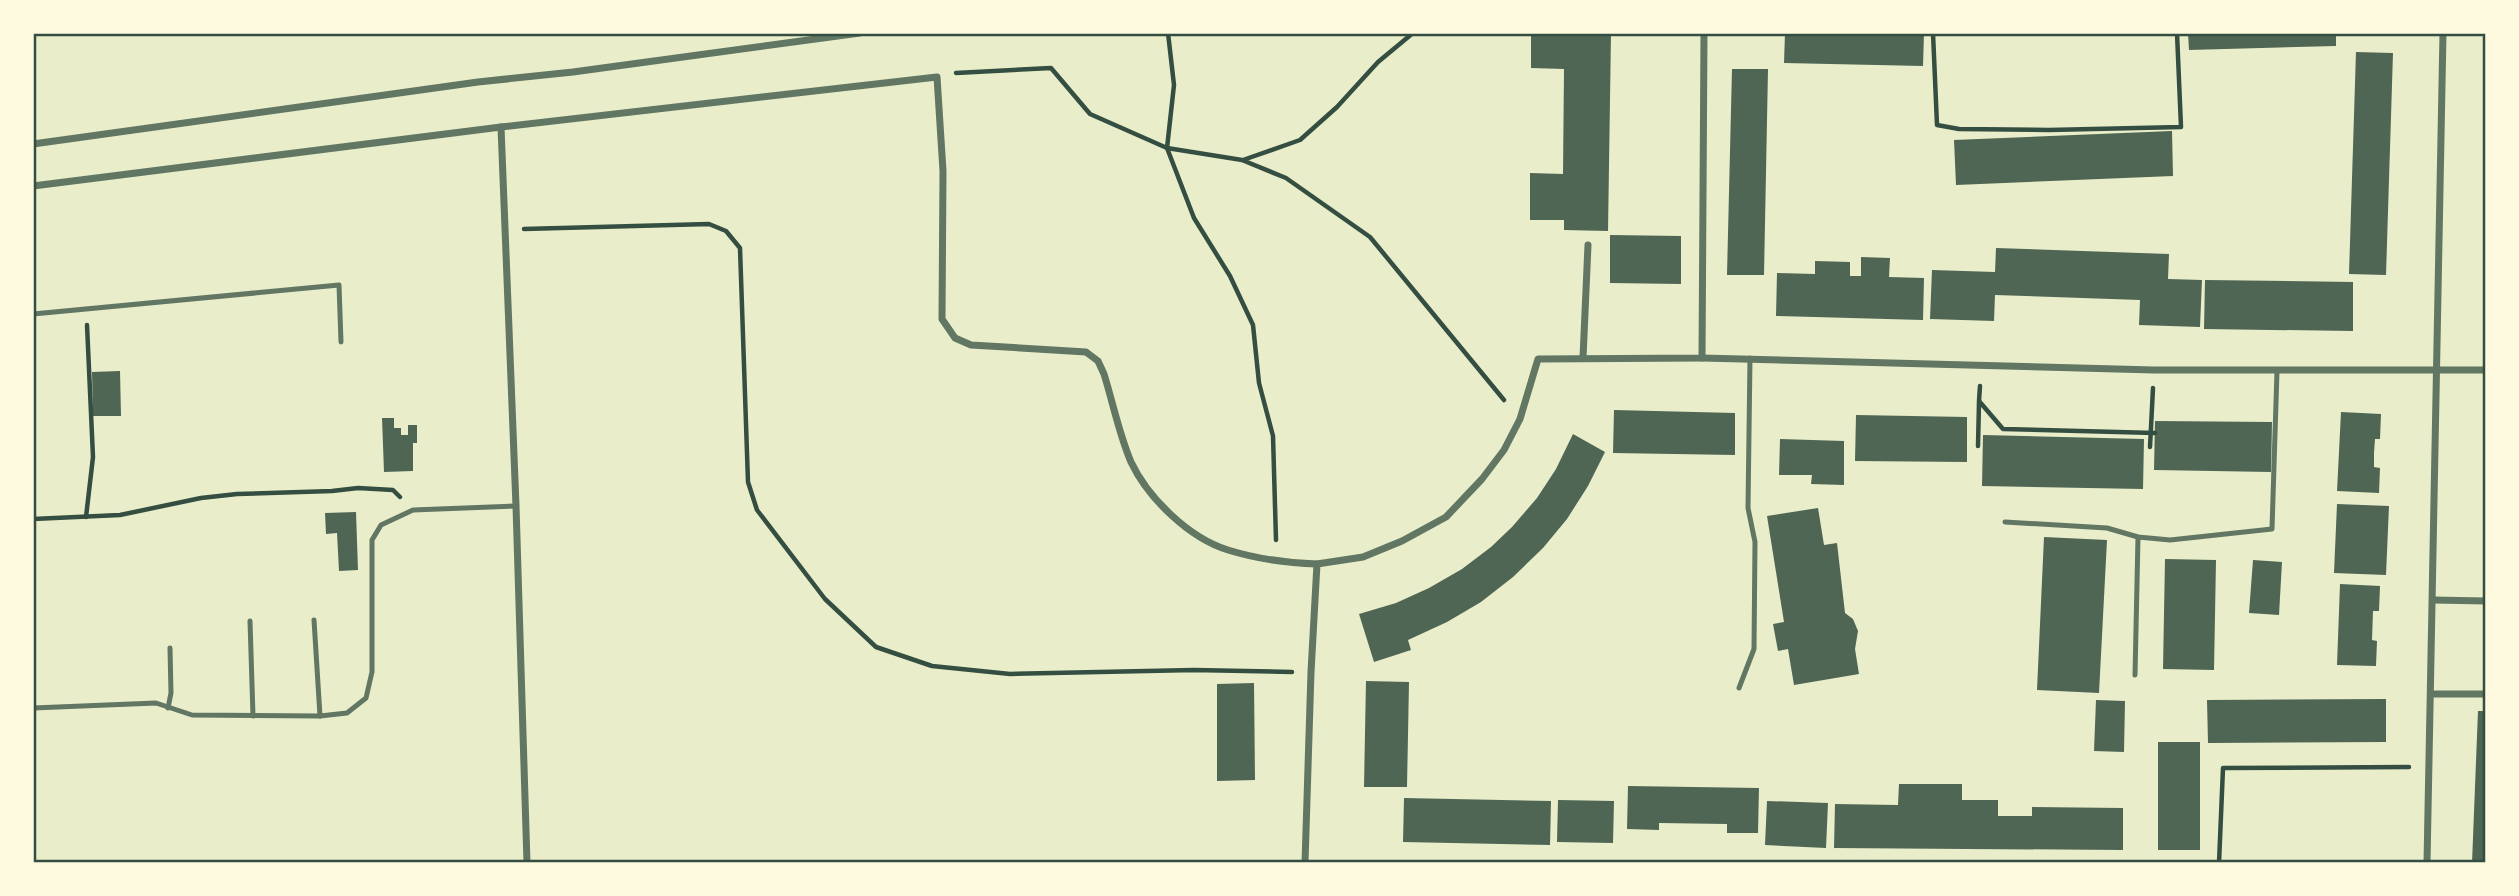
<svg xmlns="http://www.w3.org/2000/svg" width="2519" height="896" font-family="'Noto Serif',serif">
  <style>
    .building { fill: #4f6655 }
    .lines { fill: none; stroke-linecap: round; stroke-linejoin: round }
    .path { stroke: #344e41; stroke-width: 4.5 }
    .service { stroke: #617663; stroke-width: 5 }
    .minor { stroke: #617663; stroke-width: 7 }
    .neatline { fill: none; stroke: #344e41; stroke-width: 2.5 }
  </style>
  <rect width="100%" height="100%" fill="#e9edc9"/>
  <!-- building -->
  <g class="building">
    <polygon points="1531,33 1611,33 1608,231 1564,230 1564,220 1530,220 1530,173 1563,174 1564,69 1531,68"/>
    <polygon points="1785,33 1924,33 1923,66 1784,63"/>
    <polygon points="2188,33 2336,33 2336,46 2189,50"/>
    <polygon points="2356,52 2393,53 2386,275 2349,274"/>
    <polygon points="1732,69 1768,69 1764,275 1727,275"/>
    <polygon points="2172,131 2173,176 1956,185 1954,140"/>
    <polygon points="1610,235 1681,236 1681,284 1610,283"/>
    <polygon points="1996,248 2169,254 2168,279 2202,280 2200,327 2139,325 2140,300 1995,295 1994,321 1930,319 1932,270 1995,272"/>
    <polygon points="1861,257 1890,258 1889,277 1924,278 1923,320 1776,316 1777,273 1815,274 1815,261 1850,262 1850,276 1861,276"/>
    <polygon points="2205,280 2353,282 2353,331 2204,329"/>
    <polygon points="120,371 121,416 93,416 92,372"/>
    <polygon points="1614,410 1735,413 1735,455 1613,453"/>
    <polygon points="2341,412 2381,414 2380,439 2375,439 2374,453 2374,467 2380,468 2379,493 2337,491"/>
    <polygon points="1856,415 1967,417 1967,462 1855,461"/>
    <polygon points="382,418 394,418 394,428 401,428 401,435 408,435 408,425 417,425 417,443 413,443 413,471 384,472"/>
    <polygon points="2155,421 2272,422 2271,472 2154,470"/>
    <polygon points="1573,434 1605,452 1588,486 1567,519 1543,548 1513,577 1481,602 1447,622 1408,640 1411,650 1374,662 1359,614 1396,603 1429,588 1462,569 1491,547 1512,527 1537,498 1556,469"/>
    <polygon points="1983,435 2144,439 2143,489 1982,486"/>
    <polygon points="1780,439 1844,441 1844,485 1811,484 1812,475 1779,475"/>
    <polygon points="2337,504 2389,506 2386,575 2334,573"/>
    <polygon points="1818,508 1824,545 1837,543 1845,613 1853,619 1858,631 1855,649 1859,674 1794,685 1788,649 1778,651 1773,624 1784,622 1767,516"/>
    <polygon points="356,512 358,570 339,571 337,533 326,534 325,513"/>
    <polygon points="2044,537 2107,540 2099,693 2037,690"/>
    <polygon points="2165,559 2216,560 2214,670 2163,669"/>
    <polygon points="2253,560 2282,562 2279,615 2249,613"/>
    <polygon points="2340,584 2380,586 2379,611 2373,611 2372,640 2377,641 2376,666 2337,665"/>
    <polygon points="1366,681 1409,682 1407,787 1364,787"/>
    <polygon points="1254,683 1255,780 1217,781 1217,684"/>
    <polygon points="2386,699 2386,742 2208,743 2207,700"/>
    <polygon points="2096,700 2125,701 2124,752 2094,751"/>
    <polygon points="2478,711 2486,711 2486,863 2472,863"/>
    <rect x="2158" y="742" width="42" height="108"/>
    <polygon points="1899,784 1962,784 1962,800 1998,800 1998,816 2032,816 2032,807 2123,808 2123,850 1834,848 1835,804 1898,805"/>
    <polygon points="1628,786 1759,788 1758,833 1727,833 1727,824 1659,823 1659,830 1627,829"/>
    <polygon points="1404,798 1551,801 1550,845 1403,842"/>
    <polygon points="1558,800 1614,801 1613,843 1557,842"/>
    <polygon points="1767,801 1828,803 1826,848 1765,845"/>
  </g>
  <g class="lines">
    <!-- path -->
    <g class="path">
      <polyline points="1168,33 1174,85 1167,148 1194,218 1230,276 1253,325 1259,383 1273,436 1276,540"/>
      <polyline points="1933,33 1937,125 1959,129 2049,130 2181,127 2177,33"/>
      <polyline points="956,73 1051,68 1090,114 1167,148 1242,160 1286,178 1370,237 1504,400"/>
      <polyline points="1243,160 1300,140 1337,107 1378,62 1413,33"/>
      <polyline points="524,229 709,224 726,231 740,248 748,482 757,510 825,599 876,647 932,666 1010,674 1194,670 1292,672"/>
      <polyline points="1980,386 1979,401 2003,429 2155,433"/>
      <polyline points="1978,446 1979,402"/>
      <polyline points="2150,447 2153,388"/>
      <polyline points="86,517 93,457 87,325"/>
      <polyline points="33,519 120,515 201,498 237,494 332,491 358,488 393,490 400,497"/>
      <polyline points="2219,863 2223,768 2409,767"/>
    </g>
    <!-- service -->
    <g class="service">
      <polyline points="33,314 339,285 341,342"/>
      <polyline points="2005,522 2107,528 2138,537 2170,540 2272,529 2277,371"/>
      <polyline points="314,620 320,716"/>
      <polyline points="250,621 253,716"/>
      <polyline points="2135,675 2138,537"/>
      <polyline points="1739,688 1754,649 1755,542 1748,508 1750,358"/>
      <polyline points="33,708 156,703 192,715 320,716 347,713 366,698 372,672 372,540 381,525 413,510 516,506"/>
      <polyline points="168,708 171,693 170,648"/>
    </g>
    <!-- minor -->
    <g class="minor">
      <polyline points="501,127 516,506 527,863"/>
      <polyline points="33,144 478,82 573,72 860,33"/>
      <path d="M33 186 501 127 937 77 943 171 942 319 955 338 971 345 1086 352 1098 361 1104 374C1113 403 1119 434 1131 462 1148 498 1189 538 1228 550 1257 559 1287 563 1317 564"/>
      <polyline points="1583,358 1588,245"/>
      <polyline points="1702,358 2154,370 2486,370"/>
      <polyline points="2433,600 2486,601"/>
      <polyline points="2432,694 2486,694"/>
      <polyline points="1305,863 1311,672 1317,564 1363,557 1402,541 1446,517 1482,479 1504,450 1520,419 1538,359 1702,358 1704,33"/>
      <polyline points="2427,863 2443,33"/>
    </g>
  </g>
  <!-- border -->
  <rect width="2519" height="896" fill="none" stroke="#fefae0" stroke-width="70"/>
  <rect x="35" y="35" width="2449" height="826" class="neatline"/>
</svg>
